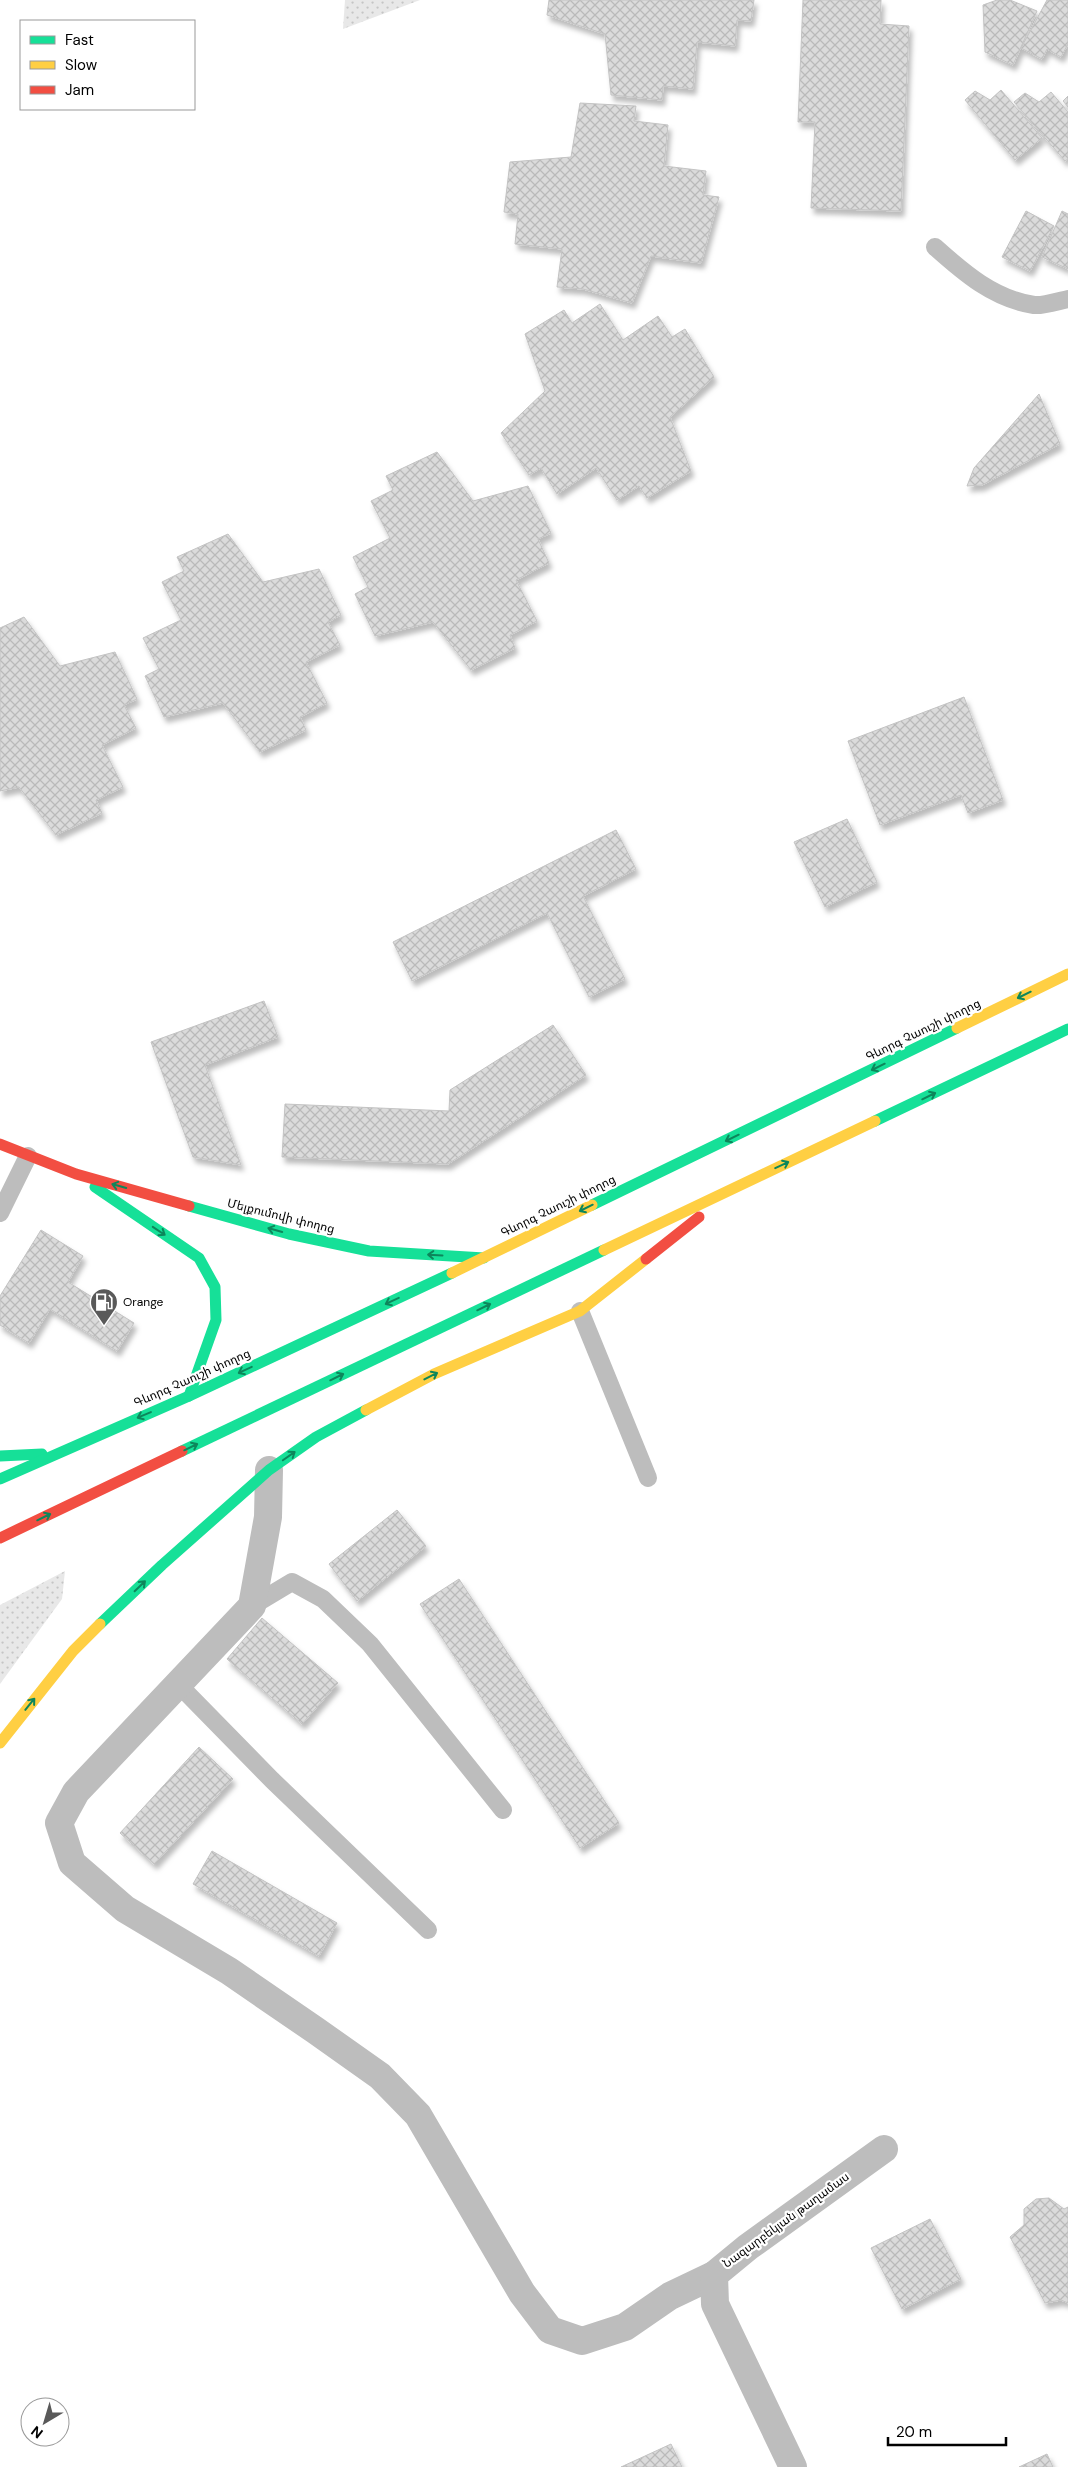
<svg xmlns="http://www.w3.org/2000/svg" width="1068" height="2467" font-family="'DM Sans','Noto Sans Armenian',sans-serif">
  <style>
    .grass { fill: url(#grass-dots) }
    .building { fill: url(#building-cross-hatch); stroke: #c3c3c3; filter: url(#shadow) }
    .lines { fill: none; stroke-linecap: round; stroke-linejoin: round }
    .lane { stroke: #bdbdbd; stroke-width: 18 }
    .street { stroke: #bdbdbd; stroke-width: 28 }
    .fast { stroke: #16e098; stroke-width: 11 }
    .slow { stroke: #ffcf43; stroke-width: 11 }
    .jam { stroke: #f24e42; stroke-width: 11 }
    .oneway { stroke: #0d865b }
    .labels { text-anchor: middle; dominant-baseline: central; stroke-width: 4.5; stroke-linejoin: round; paint-order: stroke }
    .street-label { font-size: 12px; fill: #000; stroke: #fff }
    .poi-label { font-size: 12px; fill: #000; stroke: #fff; text-anchor: start }
  </style>
  <defs>
    <pattern id="grass-dots" width="8" height="8" patternUnits="userSpaceOnUse" patternTransform="scale(1.25)"><rect width="8" height="8" fill="#e8e8e8"/><path d="M2 2h.1M6 6h.1" fill="none" stroke="#c5c5c5" stroke-width="1.8" stroke-linecap="round"/></pattern>
    <pattern id="building-cross-hatch" width="8" height="8" patternUnits="userSpaceOnUse" patternTransform="scale(1.25)"><rect width="8" height="8" fill="#dbdbdb"/><path d="M0 0l8 8M0 8l8-8" fill="none" stroke="#bababa"/></pattern>
    <filter id="shadow"><feDropShadow dx="3" dy="5.5" stdDeviation="2.5" flood-color="#0004"/></filter>
  </defs>
  <rect width="100%" height="100%" fill="#fff"/>
  <!-- grass -->
  <g class="grass">
    <polygon points="345,0 420,0 343,29"/>
    <polygon points="65,1571 62,1599 0,1684 0,1605"/>
  </g>
  <!-- building -->
  <g class="building">
    <polygon points="549,0 754,0 751,21 737,20 735,46 697,42 693,89 663,86 662,100 611,95 605,34 547,15"/>
    <polygon points="803,0 881,0 880,24 909,26 901,211 811,208 815,122 798,122"/>
    <polygon points="997,0 1010,0 1037,11 1013,65 985,52 983,5"/>
    <polygon points="1047,0 1068,0 1068,44 1061,57 1047,49 1042,59 1021,48"/>
    <polygon points="1001,90 1042,138 1015,160 965,100 975,91 990,100"/>
    <polygon points="1051,92 1068,112 1068,159 1065,161 1014,102 1025,93 1039,102"/>
    <polygon points="1068,96 1068,107 1063,101"/>
    <polygon points="580,103 636,106 634,121 668,125 664,166 706,171 703,195 719,197 701,263 651,256 632,303 583,289 557,287 562,249 515,244 518,214 504,212 510,162 571,157"/>
    <polygon points="1026,211 1054,226 1030,271 1002,257"/>
    <polygon points="1062,211 1068,214 1068,269 1042,257"/>
    <polygon points="600,304 623,340 658,316 672,337 685,329 714,377 670,417 691,471 647,498 639,486 617,500 596,468 557,494 541,468 529,475 501,433 545,391 525,334 564,310 572,323"/>
    <polygon points="1039,394 1060,444 982,485 967,486 974,468"/>
    <polygon points="437,452 473,501 528,486 551,533 538,539 549,563 516,580 537,621 510,635 515,648 471,670 433,622 375,636 355,594 368,587 353,557 390,538 371,501 393,490 386,476"/>
    <polygon points="228,534 263,582 319,569 341,615 328,622 340,645 306,662 327,703 300,717 306,730 260,752 223,703 164,717 145,676 159,669 143,638 181,620 162,582 184,571 177,557"/>
    <polygon points="24,617 60,666 115,652 137,699 124,705 136,728 102,745 123,787 96,800 102,813 56,835 19,787 0,791 0,628"/>
    <polygon points="964,697 1003,800 968,813 961,795 880,825 848,741"/>
    <polygon points="847,819 877,882 825,907 794,842"/>
    <polygon points="616,830 636,869 583,896 625,979 589,997 547,913 412,981 393,942"/>
    <polygon points="264,1001 278,1037 205,1065 241,1165 193,1157 151,1042"/>
    <polygon points="553,1025 586,1075 448,1164 282,1157 285,1104 449,1111 450,1090"/>
    <polygon points="41,1230 83,1256 68,1282 134,1323 117,1351 50,1309 29,1343 0,1325 0,1296"/>
    <polygon points="397,1510 426,1546 357,1601 329,1564"/>
    <polygon points="459,1579 619,1823 580,1848 420,1604"/>
    <polygon points="262,1618 338,1683 302,1724 227,1659"/>
    <polygon points="199,1747 233,1779 154,1864 120,1833"/>
    <polygon points="212,1851 337,1923 319,1956 193,1884"/>
    <polygon points="1049,2198 1064,2209 1068,2207 1068,2303 1061,2300 1045,2303 1010,2237 1024,2225 1024,2209 1036,2199"/>
    <polygon points="930,2219 961,2279 902,2309 871,2248"/>
    <polygon points="671,2444 682,2467 621,2467"/>
    <polygon points="1047,2454 1053,2467 1019,2467"/>
  </g>
  <g class="lines">
    <!-- lane -->
    <g class="lane">
      <path d="M935 247C964 273 994 299 1034 305 1044 306 1058 301 1068 299"/>
      <polyline points="0,1213 28,1156"/>
      <polyline points="580,1311 648,1478"/>
      <polyline points="252,1606 292,1582 323,1599 370,1644 503,1810"/>
      <polyline points="177,1683 272,1780 428,1930"/>
    </g>
    <!-- street -->
    <g class="street">
      <polyline points="269,1470 268,1517 252,1606 76,1792 59,1823 72,1863 125,1909 229,1971 315,2030 380,2076 418,2115 522,2293 550,2330 582,2341 625,2327 670,2296 714,2275"/>
      <polyline points="793,2467 715,2304 714,2275 748,2247 884,2149"/>
    </g>
    <!-- fast -->
    <g class="fast">
      <polyline points="875,1121 1068,1029"/>
      <polyline points="95,1187 199,1258 215,1287 216,1320 189,1396"/>
      <polyline points="592,1205 957,1028"/>
      <polyline points="189,1206 289,1234 369,1251 484,1258"/>
      <polyline points="182,1451 604,1250"/>
      <polyline points="0,1456 42,1454"/>
      <polyline points="0,1479 189,1396 452,1273"/>
      <polyline points="100,1624 162,1565 269,1470 316,1437 366,1410"/>
    </g>
    <!-- slow -->
    <g class="slow">
      <polyline points="957,1028 1068,974"/>
      <polyline points="604,1250 875,1121"/>
      <polyline points="452,1273 592,1205"/>
      <polyline points="366,1410 434,1374 580,1311 646,1259"/>
      <polyline points="0,1743 73,1651 100,1624"/>
    </g>
    <!-- jam -->
    <g class="jam">
      <polyline points="0,1144 76,1174 189,1206"/>
      <polyline points="646,1259 699,1217"/>
      <polyline points="0,1538 182,1451"/>
    </g>
  </g>
  <!-- one-way arrows -->
  <defs><path id="oneway-shaft" d="M-6 0H5M1.5-3L5.5 0L1.5 3" fill="none" stroke-width="1.6" stroke-linecap="round" stroke-linejoin="round" transform="scale(1.25)"/></defs>
  <g class="oneway">
    <use href="#oneway-shaft" transform="translate(1024 995) rotate(154)"/>
    <use href="#oneway-shaft" transform="translate(878 1067) rotate(154)"/>
    <use href="#oneway-shaft" transform="translate(929 1096) rotate(-26)"/>
    <use href="#oneway-shaft" transform="translate(732 1138) rotate(154)"/>
    <use href="#oneway-shaft" transform="translate(782 1165) rotate(-25)"/>
    <use href="#oneway-shaft" transform="translate(119 1186) rotate(-164)"/>
    <use href="#oneway-shaft" transform="translate(586 1208) rotate(154)"/>
    <use href="#oneway-shaft" transform="translate(275 1230) rotate(-164)"/>
    <use href="#oneway-shaft" transform="translate(159 1231) rotate(34)"/>
    <use href="#oneway-shaft" transform="translate(435 1255) rotate(-177)"/>
    <use href="#oneway-shaft" transform="translate(392 1301) rotate(155)"/>
    <use href="#oneway-shaft" transform="translate(484 1307) rotate(-26)"/>
    <use href="#oneway-shaft" transform="translate(245 1370) rotate(155)"/>
    <use href="#oneway-shaft" transform="translate(431 1376) rotate(-27)"/>
    <use href="#oneway-shaft" transform="translate(337 1377) rotate(-26)"/>
    <use href="#oneway-shaft" transform="translate(144 1415) rotate(157)"/>
    <use href="#oneway-shaft" transform="translate(191 1447) rotate(-26)"/>
    <use href="#oneway-shaft" transform="translate(289 1456) rotate(-35)"/>
    <use href="#oneway-shaft" transform="translate(44 1517) rotate(-26)"/>
    <use href="#oneway-shaft" transform="translate(140 1586) rotate(-44)"/>
    <use href="#oneway-shaft" transform="translate(30 1704) rotate(-51)"/>
  </g>
  <!-- icons -->
  <defs>
    <g id="fuel-pin" transform="scale(1.4375)"><path d="M0 17L-7.5 6A9.5 9.5 0 1 1 7.5 6Z" fill="#595959" stroke="#fff"/><path d="M-5.5-6h7V0h2V4h1.3V-2.5L3-4.5l.8-.8L6-3V5H2.5V1h-1V6h-7ZM-4.2-4.7v3.2H.2V-4.7Z" fill="#fff"/></g>
  </defs>
  <g fill-rule="evenodd">
    <use href="#fuel-pin" x="104" y="1302"/>
  </g>
  <g class="labels">
    <!-- street labels -->
    <g class="street-label">
      <text transform="translate(923 1030) rotate(-26)">Գևորգ Չաուշի փողոց</text>
      <text transform="translate(558 1206) rotate(-26)">Գևորգ Չաուշի փողոց</text>
      <text transform="translate(281 1216) rotate(14)">Մելքումովի փողոց</text>
      <text transform="translate(192 1378) rotate(-24)">Գևորգ Չաուշի փողոց</text>
      <text transform="translate(786 2220) rotate(-36)">Նազարբեկյան թաղամաս</text>
    </g>
    <!-- poi labels -->
    <g class="poi-label">
      <text x="123" y="1302">Orange</text>
    </g>
  </g>
  <!-- legend -->
  <rect x="20" y="20" width="175" height="90" fill="#ffffff" stroke="#999999"/>
  <rect x="30" y="36" width="25" height="8" fill="#16e098" stroke="#999999"/>
  <text x="65" y="45" font-size="15" fill="#000000">Fast</text>
  <rect x="30" y="61" width="25" height="8" fill="#ffcf43" stroke="#999999"/>
  <text x="65" y="70" font-size="15" fill="#000000">Slow</text>
  <rect x="30" y="86" width="25" height="8" fill="#f24e42" stroke="#999999"/>
  <text x="65" y="95" font-size="15" fill="#000000">Jam</text>
  <!-- north arrow -->
  <g transform="translate(45 2422) rotate(218)"><circle r="24" fill="#ffffff" stroke="#999999"/>
  <path d="M0-4L9 19L0 12L-9 19Z" fill="#595959"/>
  <text y="-8" font-size="14" font-weight="bold" text-anchor="middle" fill="#000000">N</text>
  </g>
  <!-- scale -->
  <path d="M888 2437v8h118v-8" fill="none" stroke="#000000" stroke-width="2.5"/>
  <text x="896" y="2437" font-size="15" fill="#000000" stroke="#ffffff" stroke-width="4" paint-order="stroke">20 m</text>
</svg>
